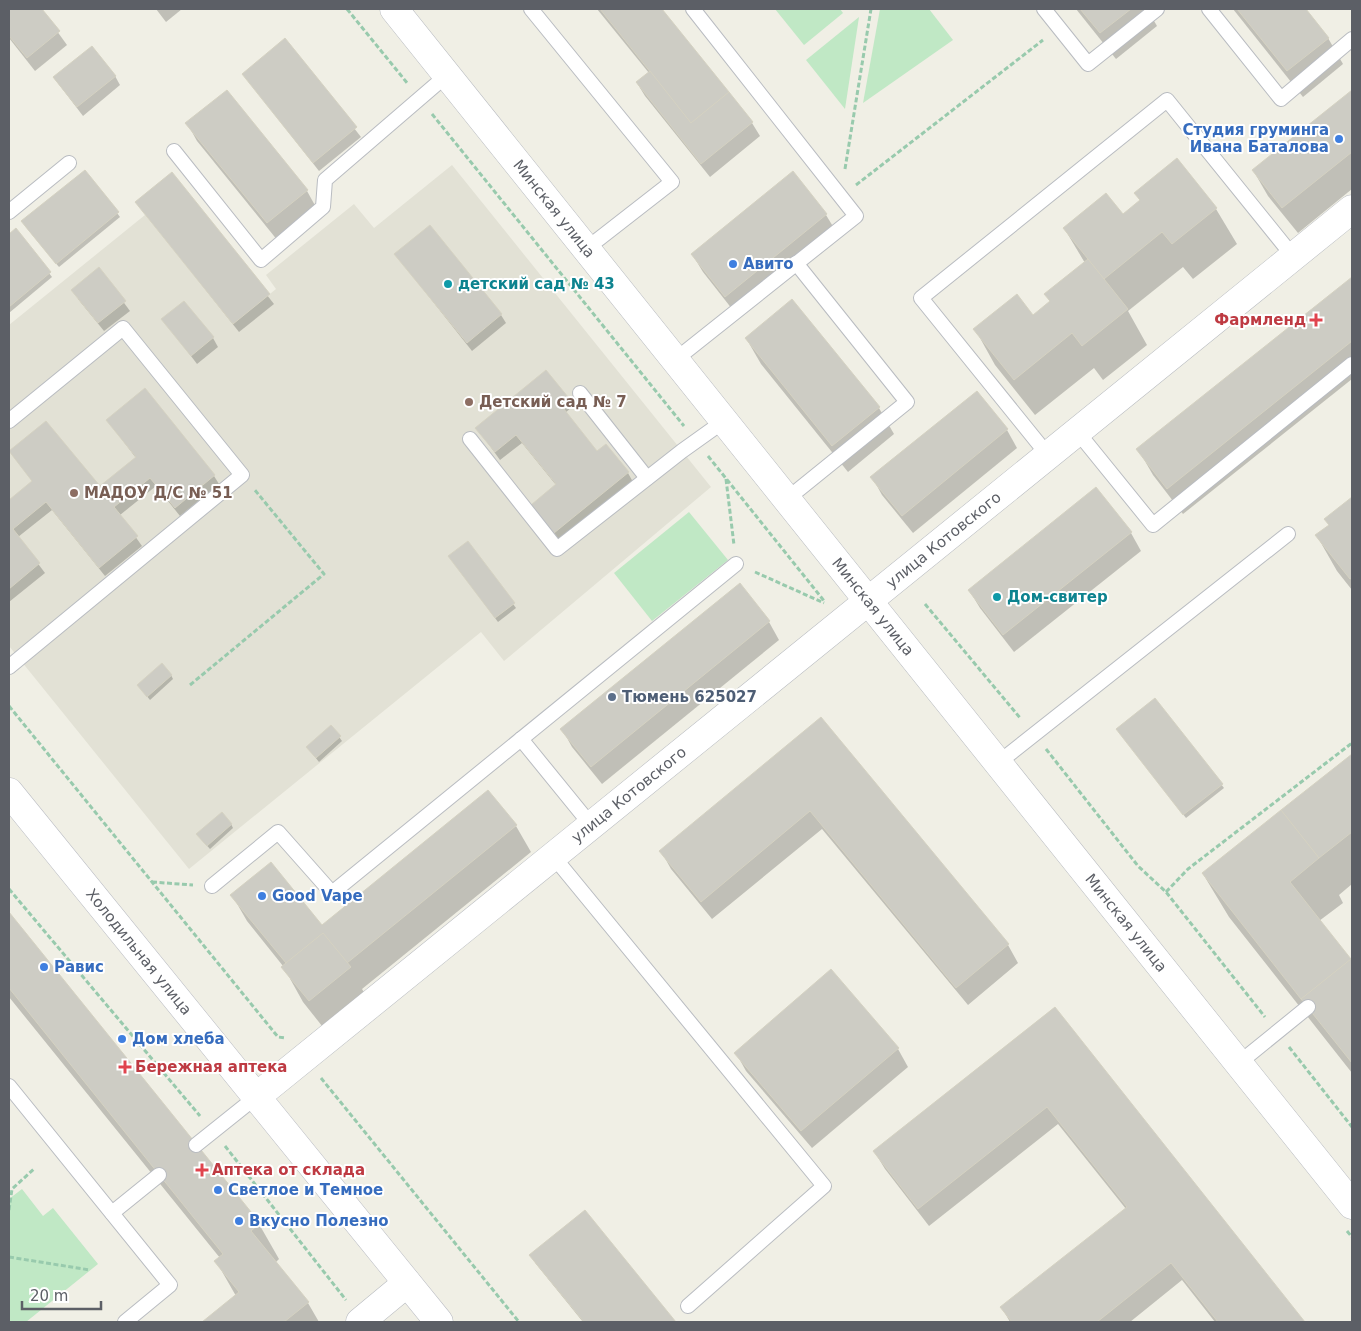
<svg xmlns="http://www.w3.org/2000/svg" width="1361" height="1331" font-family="'DejaVu Sans',sans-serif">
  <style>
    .education { fill: #e2e1d5 }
    .green { fill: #c0e8c5 }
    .shadow { fill: #0003 }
    .building { fill: #cdccc4; stroke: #d5d2c2 }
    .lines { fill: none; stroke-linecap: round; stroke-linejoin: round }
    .lane-casing { stroke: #b9bcc1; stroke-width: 16 }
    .street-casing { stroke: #b9bcc1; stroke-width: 29 }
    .secondary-casing { stroke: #babcc3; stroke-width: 29 }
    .path { stroke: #98caad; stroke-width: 3; stroke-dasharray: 5 2.5; stroke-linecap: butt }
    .lane { stroke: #fff; stroke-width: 14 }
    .street { stroke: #fff; stroke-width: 28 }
    .secondary { stroke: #fff; stroke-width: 28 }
    .shop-dot { fill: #3f7fe0; stroke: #fff; stroke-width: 2 }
    .culture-dot { fill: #0f9aa8; stroke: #fff; stroke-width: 2 }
    .health-dot { fill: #e0444e; stroke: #fff; stroke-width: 2 }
    .education-dot { fill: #8d6e63; stroke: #fff; stroke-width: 2 }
    .service-dot { fill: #5c6f8a; stroke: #fff; stroke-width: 2 }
    .labels { text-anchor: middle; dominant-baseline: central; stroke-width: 4; stroke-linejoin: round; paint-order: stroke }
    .shop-label { font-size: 15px; font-weight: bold; fill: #366cbe; stroke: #fff; text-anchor: start }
    .street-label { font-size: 15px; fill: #5c5f66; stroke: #fff }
    .culture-label { font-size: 15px; font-weight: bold; fill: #0d838f; stroke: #fff; text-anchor: start }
    .health-label { font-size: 15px; font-weight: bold; fill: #be3a42; stroke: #fff; text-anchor: start }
    .education-label { font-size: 15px; font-weight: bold; fill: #785e54; stroke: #fff; text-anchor: start }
    .service-label { font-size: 15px; font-weight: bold; fill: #4e5e75; stroke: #fff; text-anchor: start }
  </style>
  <rect width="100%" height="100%" fill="#f0efe5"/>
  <!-- education -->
  <polygon class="education" points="452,165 711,487 504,661 481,632 189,869 9,646 9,325 145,215 233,324 276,289 266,275 354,204 374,228"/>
  <!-- green -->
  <g class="green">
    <polygon points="775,9 840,9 843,13 804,45"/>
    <polygon points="880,9 929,9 953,40 863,103"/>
    <polygon points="859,17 845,109 806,60"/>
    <polygon points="689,512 728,560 652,621 614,573"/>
    <polygon points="22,1189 43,1216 53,1208 98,1264 26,1322 9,1322 9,1199"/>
  </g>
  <!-- shadow -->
  <g class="shadow">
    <polygon points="9,9 41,9 67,45 35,71 9,38"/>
    <polygon points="156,9 182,9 166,22"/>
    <polygon points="597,9 661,9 752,123 760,136 710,177 645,96 637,83 649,73"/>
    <polygon points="1076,9 1147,9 1157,26 1116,59"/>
    <polygon points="1233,9 1305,9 1328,38 1343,64 1303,97"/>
    <polygon points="285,40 361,137 319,171 243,74"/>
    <polygon points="115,76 120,85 83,116 54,78"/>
    <polygon points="1352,92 1352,189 1298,233 1268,196 1253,170"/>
    <polygon points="187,123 307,191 317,209 278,241 197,141"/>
    <polygon points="85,171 120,217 59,267 25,226"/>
    <polygon points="793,173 826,215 837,233 736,314 703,272 692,254"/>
    <polygon points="172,174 274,304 239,332 136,202"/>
    <polygon points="1136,193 1216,209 1237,244 1193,279 1183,267 1128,311 1147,345 1103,380 1094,368 1035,415 995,365 975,329 1033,317 1050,302 1046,294 1085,263 1064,228 1122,216 1140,201"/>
    <polygon points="16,230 52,277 9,313 9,236"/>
    <polygon points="396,255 501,315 506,323 472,351"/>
    <polygon points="99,269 130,311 104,331 78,299"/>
    <polygon points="1352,279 1352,379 1183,514 1153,475 1138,449"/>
    <polygon points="792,301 879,408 894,434 848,472 761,364 746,338"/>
    <polygon points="163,319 213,338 218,347 197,364"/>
    <polygon points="546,372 572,407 565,413 597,452 628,473 633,482 560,541 532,505 556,485 522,443 500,460 477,428"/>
    <polygon points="108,421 214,476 219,484 180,516 156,486 120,515 142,546 105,576 52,510 18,537 45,573 9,602 9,501 33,482 10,452 99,488 136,458"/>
    <polygon points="1007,430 1017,448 913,533 882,495 872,477"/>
    <polygon points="1096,489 1131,533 1141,551 1014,652 980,608 969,590"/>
    <polygon points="1352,498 1352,590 1337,571 1317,536 1330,526 1326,519"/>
    <polygon points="468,543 516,608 498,622 452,560"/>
    <polygon points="740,585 769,622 779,640 602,784 572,747 562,729"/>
    <polygon points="171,675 173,679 150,700 138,685"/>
    <polygon points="821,719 1008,945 1018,963 968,1005 822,829 712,919 671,869 661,851"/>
    <polygon points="331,726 342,741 319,762 307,747"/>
    <polygon points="1120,733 1221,784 1224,788 1186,818"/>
    <polygon points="1352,755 1352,884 1339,895 1343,903 1319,921 1352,964 1352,1073 1229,917 1203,874"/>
    <polygon points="231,824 233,828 210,849 200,838"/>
    <polygon points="516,826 531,852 362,989 370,1003 330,1036 303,1002 283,966 247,921 232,895 322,926"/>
    <polygon points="9,915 259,1224 279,1259 275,1263 308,1303 319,1322 204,1322 236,1296 216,1261 220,1258 9,997"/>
    <polygon points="1054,1008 1303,1322 1215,1322 1182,1280 1130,1322 1010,1322 1002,1308 1126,1209 1058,1124 929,1226 885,1169 874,1151"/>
    <polygon points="898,1049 908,1067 812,1148 746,1071 736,1053"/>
    <polygon points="584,1212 674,1322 583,1322 536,1264 531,1255"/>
  </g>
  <!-- building -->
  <g class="building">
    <polygon points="9,9 42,9 60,31 27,58 9,36"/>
    <polygon points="600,9 662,9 729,92 691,123"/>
    <polygon points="1080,9 1131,9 1100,33"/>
    <polygon points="1237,9 1306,9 1329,38 1287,71"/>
    <polygon points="285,38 357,127 313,163 242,74"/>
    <polygon points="92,46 116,76 77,107 53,77"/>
    <polygon points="650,71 691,123 729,92 753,122 701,164 636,82"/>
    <polygon points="227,90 308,190 267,223 185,123"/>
    <polygon points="1352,90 1352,152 1282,208 1252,170"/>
    <polygon points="1177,158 1217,208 1172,244 1162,232 1104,279 1063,228 1106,193 1123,214 1140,200 1134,193"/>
    <polygon points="85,170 119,212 56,264 21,221"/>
    <polygon points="793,171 827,214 725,297 691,254"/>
    <polygon points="172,172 270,294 233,324 135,202"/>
    <polygon points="430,225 502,314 467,343 394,254"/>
    <polygon points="16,228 51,272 9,307 9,234"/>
    <polygon points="1088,259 1128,309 1082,346 1072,333 1014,380 973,329 1017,294 1033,315 1050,301 1044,294"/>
    <polygon points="99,267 126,301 98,323 71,290"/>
    <polygon points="1352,277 1352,341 1167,489 1136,449"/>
    <polygon points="792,299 880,407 832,446 745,338"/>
    <polygon points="184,301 214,337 191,356 161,319"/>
    <polygon points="546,370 568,397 560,404 597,451 606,444 629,472 554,533 531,505 556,484 516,435 495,452 475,428"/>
    <polygon points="145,388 215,475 175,508 150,478 114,507 138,536 99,568 46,502 13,529 40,563 9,589 9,500 32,481 9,451 46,421 100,486 136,457 106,420"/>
    <polygon points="977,391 1008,429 902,516 870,477"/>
    <polygon points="1096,487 1132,532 1003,635 968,590"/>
    <polygon points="1352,497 1352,578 1350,579 1315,535 1329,525 1324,519"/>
    <polygon points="468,541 515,603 495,618 448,556"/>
    <polygon points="740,583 770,621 591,767 560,729"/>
    <polygon points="162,663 172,675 147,697 137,685"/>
    <polygon points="1155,698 1223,784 1183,815 1116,729"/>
    <polygon points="821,717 1009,944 956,988 810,811 701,902 659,851"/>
    <polygon points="331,725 341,736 316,758 306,747"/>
    <polygon points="1352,754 1352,832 1319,858 1281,810"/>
    <polygon points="488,790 517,825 347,963 323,933 286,963 230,895 271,862 322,925"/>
    <polygon points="1281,810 1319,858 1290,882 1351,959 1301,999 1202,873"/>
    <polygon points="222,812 232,824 207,846 196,834"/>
    <polygon points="9,912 260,1223 251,1231 309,1302 284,1322 202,1322 239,1292 214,1261 223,1254 9,988"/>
    <polygon points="323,933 351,967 309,1001 281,967"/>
    <polygon points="1351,959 1352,961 1352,1063 1301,999"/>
    <polygon points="831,969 899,1048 801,1131 734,1053"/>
    <polygon points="1055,1007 1305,1322 1218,1322 1171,1263 1097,1322 1012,1322 1000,1307 1127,1207 1047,1107 918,1209 873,1151"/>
    <polygon points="585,1210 676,1322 584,1322 529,1255"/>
  </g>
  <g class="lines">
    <!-- lane casing -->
    <g class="lane-casing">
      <g id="lane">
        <polyline points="531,9 672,182 586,249"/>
        <polyline points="1044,9 1088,64 1157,9"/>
        <polyline points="1209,9 1281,99 1352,39"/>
        <polyline points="174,151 261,260 323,207 325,180 447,75"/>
        <polyline points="9,212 69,163"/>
        <polyline points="675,360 856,216 693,9"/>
        <polyline points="580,393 647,478"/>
        <polyline points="9,421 123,328 242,475 9,667"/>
        <polyline points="1076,430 1153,525 1352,364"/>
        <polyline points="470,439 557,549 682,451 724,421"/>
        <polyline points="1047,454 921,298 1167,100 1292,255"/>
        <polyline points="787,499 907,402 796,263"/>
        <polyline points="521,739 591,825"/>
        <polyline points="998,763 1288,534"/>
        <polyline points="553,856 824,1186 688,1306"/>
        <polyline points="212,886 278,832 332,893 736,564"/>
        <polyline points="1239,1063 1308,1007"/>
        <polyline points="9,1086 170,1285 125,1322"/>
        <polyline points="196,1145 256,1097"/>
        <polyline points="112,1213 159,1175"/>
      </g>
    </g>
    <!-- street casing -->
    <g class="street-casing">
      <g id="street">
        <path id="s1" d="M394 9 1352 1205"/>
        <path id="s2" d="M256 1097 1352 209"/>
        <polyline points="360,1322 407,1283"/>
      </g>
    </g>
    <!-- secondary casing -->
    <g class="secondary-casing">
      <g id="secondary">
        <path id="s3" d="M9 792 439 1322"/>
      </g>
    </g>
    <!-- path -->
    <g class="path">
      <polyline points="347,9 408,84"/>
      <polyline points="432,114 684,426"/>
      <polyline points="845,169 871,9"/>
      <polyline points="856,185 1043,40"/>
      <polyline points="708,456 825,602"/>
      <polyline points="726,479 734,545"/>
      <polyline points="755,572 824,603"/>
      <polyline points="925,604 1021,719"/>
      <polyline points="190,685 324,574 254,489"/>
      <polyline points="9,706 278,1037 285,1038"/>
      <polyline points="1046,749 1138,866 1166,892 1265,1017"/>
      <polyline points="152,882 193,885"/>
      <polyline points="9,889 200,1116"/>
      <polyline points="1166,892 1188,869 1352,743"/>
      <polyline points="1289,1047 1352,1127"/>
      <polyline points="321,1078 519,1322"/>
      <polyline points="225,1146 346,1300"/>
      <polyline points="9,1210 12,1189 35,1168"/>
      <polyline points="1347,1231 1352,1237"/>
      <polyline points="9,1257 90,1270"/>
    </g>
    <!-- lane -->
    <use href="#lane" class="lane"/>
    <!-- street -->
    <use href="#street" class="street"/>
    <!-- secondary -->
    <use href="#secondary" class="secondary"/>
  </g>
  <!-- markers -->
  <g class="shop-dot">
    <circle cx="1339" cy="139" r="5"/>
    <circle cx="733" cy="264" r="5"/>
    <circle cx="262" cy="896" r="5"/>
    <circle cx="44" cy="967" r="5"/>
    <circle cx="122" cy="1039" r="5"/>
    <circle cx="218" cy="1190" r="5"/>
    <circle cx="239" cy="1221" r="5"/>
  </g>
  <g class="culture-dot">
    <circle cx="448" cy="284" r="5"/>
    <circle cx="997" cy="597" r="5"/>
  </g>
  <g class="health-dot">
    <path d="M1313.5 312.5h5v5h5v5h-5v5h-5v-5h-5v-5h5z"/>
    <path d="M122.5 1059.5h5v5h5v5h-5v5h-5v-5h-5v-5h5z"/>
    <path d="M199.5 1162.5h5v5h5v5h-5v5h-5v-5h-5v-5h5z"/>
  </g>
  <g class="education-dot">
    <circle cx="469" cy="402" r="5"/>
    <circle cx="74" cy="493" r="5"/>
  </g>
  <circle class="service-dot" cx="612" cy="697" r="5"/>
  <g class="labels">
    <!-- shop labels -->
    <g class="shop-label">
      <text x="1329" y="130" text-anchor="end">Студия груминга<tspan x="1329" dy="17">Ивана Баталова</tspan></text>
      <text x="743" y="264">Авито</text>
      <text x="272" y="896">Good Vape</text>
      <text x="54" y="967">Равис</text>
      <text x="132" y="1039">Дом хлеба</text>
      <text x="228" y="1190">Светлое и Темное</text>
      <text x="249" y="1221">Вкусно Полезно</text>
    </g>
    <!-- street labels -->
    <g class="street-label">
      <text stroke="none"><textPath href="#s1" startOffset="256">Минская улица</textPath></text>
      <text stroke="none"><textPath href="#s2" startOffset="885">улица Котовского</textPath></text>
      <text stroke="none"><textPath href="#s1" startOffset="766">Минская улица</textPath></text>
      <text stroke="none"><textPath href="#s2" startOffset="480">улица Котовского</textPath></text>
      <text stroke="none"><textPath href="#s1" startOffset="1171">Минская улица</textPath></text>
      <text stroke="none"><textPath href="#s3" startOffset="206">Холодильная улица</textPath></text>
    </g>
    <!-- culture labels -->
    <g class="culture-label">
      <text x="458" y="284">детский сад № 43</text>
      <text x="1007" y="597">Дом-свитер</text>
    </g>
    <!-- health labels -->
    <g class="health-label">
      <text x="1306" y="320" text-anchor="end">Фармленд</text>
      <text x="135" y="1067">Бережная аптека</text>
      <text x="212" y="1170">Аптека от склада</text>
    </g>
    <!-- education labels -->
    <g class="education-label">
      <text x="479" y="402">Детский сад № 7</text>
      <text x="84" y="493">МАДОУ Д/С № 51</text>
    </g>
    <!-- service labels -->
    <g class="service-label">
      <text x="622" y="697">Тюмень 625027</text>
    </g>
  </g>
  <!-- border -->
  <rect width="1361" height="1331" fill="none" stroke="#5c5f66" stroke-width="20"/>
  <!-- scale -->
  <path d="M22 1301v8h79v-8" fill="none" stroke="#5c5f66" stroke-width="2.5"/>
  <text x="30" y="1301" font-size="15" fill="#5c5f66" stroke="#ffffff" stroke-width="4" paint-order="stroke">20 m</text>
</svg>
